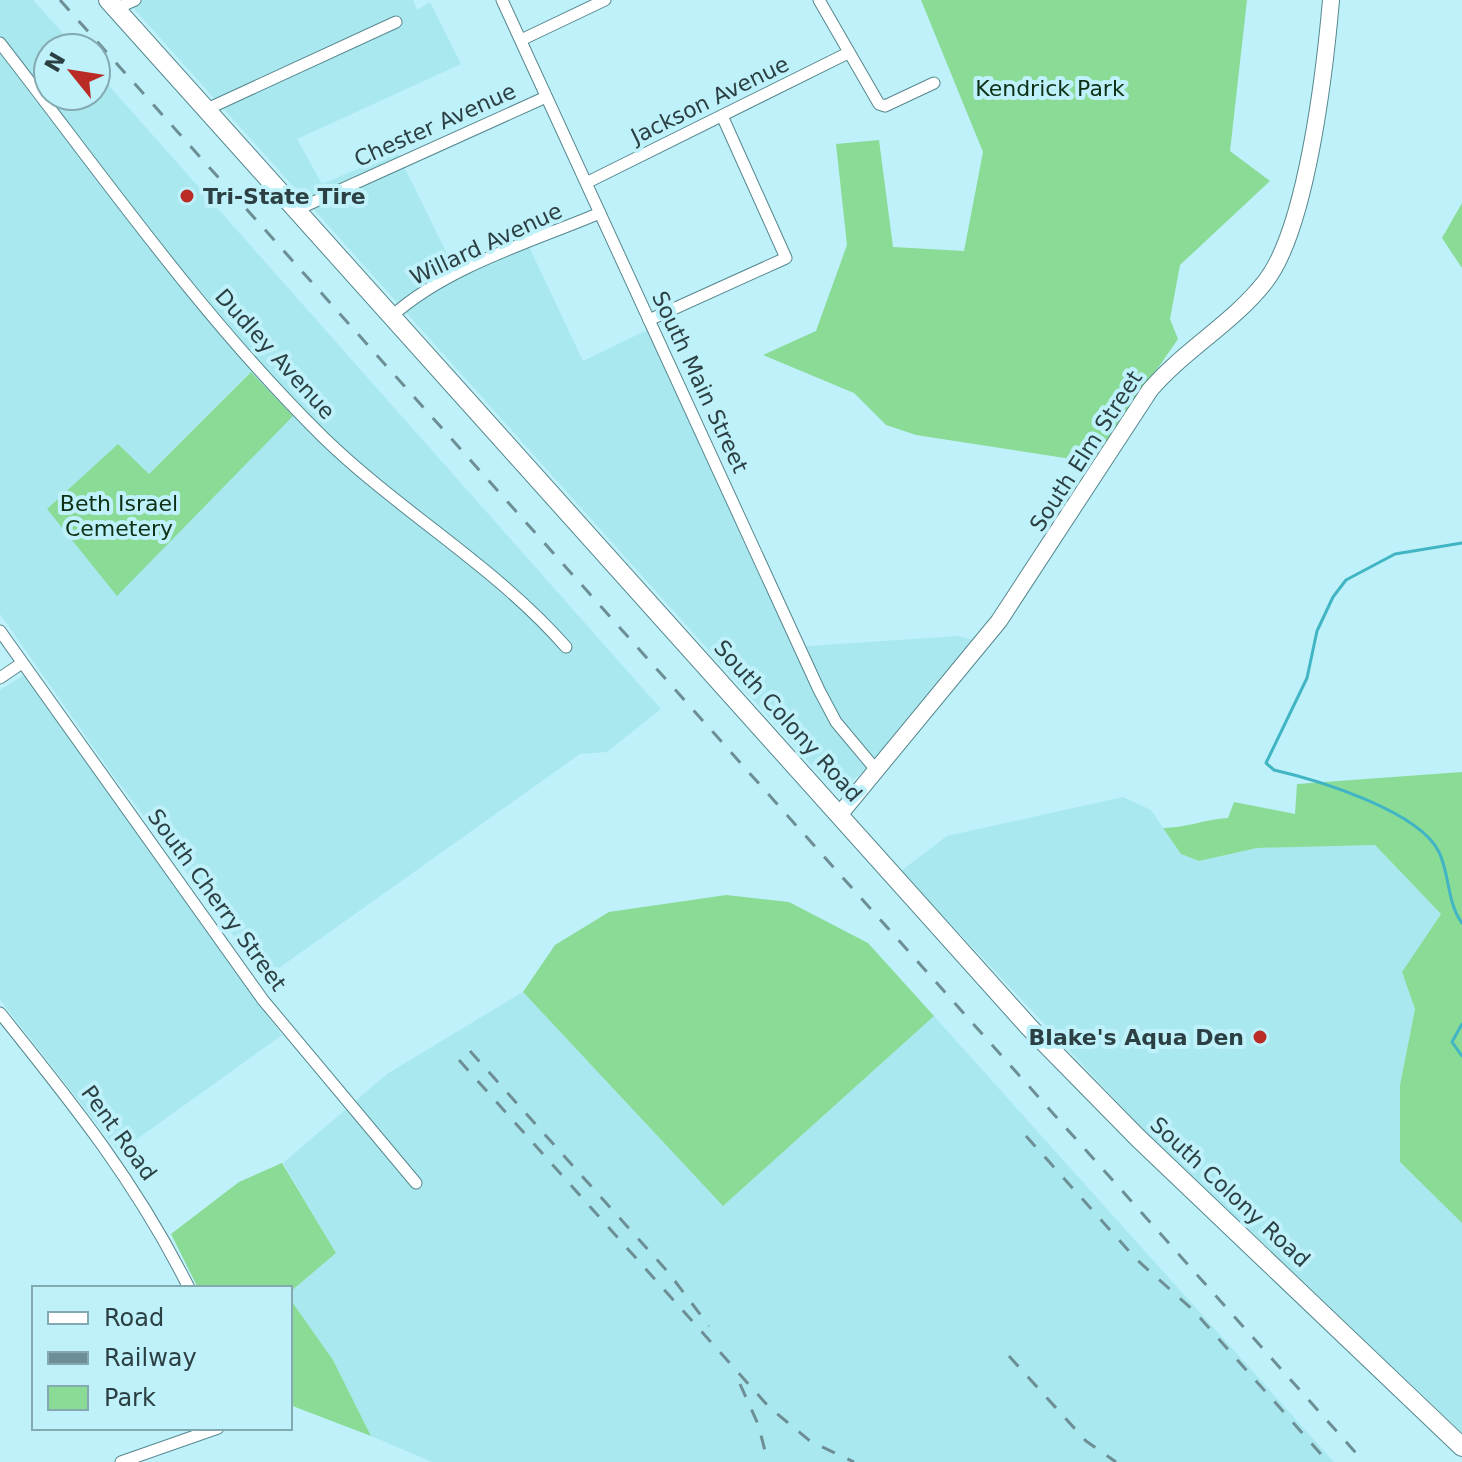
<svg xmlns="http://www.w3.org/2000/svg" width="1462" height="1462" font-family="'DejaVu Sans',sans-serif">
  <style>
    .built { fill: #aae8f0; fill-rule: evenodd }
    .green { fill: #89db96 }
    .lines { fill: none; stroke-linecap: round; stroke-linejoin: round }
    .stream { stroke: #42b5c5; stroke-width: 3 }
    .minor-casing { stroke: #57878e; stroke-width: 13 }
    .secondary-casing { stroke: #57878e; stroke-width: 18 }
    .primary-casing { stroke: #57878e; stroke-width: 20 }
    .minor { stroke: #fff; stroke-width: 11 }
    .secondary { stroke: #fff; stroke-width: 16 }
    .primary { stroke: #fff; stroke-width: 18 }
    .rail { stroke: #6c8e94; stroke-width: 3; stroke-dasharray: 14 14; stroke-linecap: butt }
    .poi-dot { fill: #b92b24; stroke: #bef1f9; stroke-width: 3 }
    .labels { text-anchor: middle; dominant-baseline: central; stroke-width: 8; stroke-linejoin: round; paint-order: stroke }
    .park-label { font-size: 22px; fill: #0e3116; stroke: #bef1f9 }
    .street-label { font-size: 22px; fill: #2c4044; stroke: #bef1f9 }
    .poi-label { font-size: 22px; font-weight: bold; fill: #2c4044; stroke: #bef1f9; text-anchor: start }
  </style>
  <rect width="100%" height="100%" fill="#bef1f9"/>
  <!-- built -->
  <g class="built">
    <path d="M0 0H33L76 48H48V96H96V71L661 709 607 752 580 754 279 968 252 960 112 774 0 614ZM250 372 117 595 118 444 149 474Z"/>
    <polygon points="126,0 413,0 417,10 430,2 461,64 297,139 322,184 397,152 453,266 524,236 583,361 649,329 795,647 957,636 974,640 887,751 843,789 824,779"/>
    <polygon points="24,675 282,1035 119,1152 0,1000 0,690"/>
    <polygon points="1123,797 1151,810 1181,854 1199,861 1257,848 1375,845 1441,914 1402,972 1415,1009 1400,1085 1400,1162 1462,1223 1462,1433 1140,1126 901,871 947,836"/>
    <polygon points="523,992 723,1206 934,1016 1334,1462 432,1462 371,1436 333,1360 290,1299 290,1292 336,1253 283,1163 387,1074"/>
  </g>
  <!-- green -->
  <g class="green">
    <polygon points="921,0 1247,0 1230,151 1270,181 1180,265 1170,319 1178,339 1088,469 1065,458 916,435 886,425 854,393 763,355 816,331 847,245 836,144 879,140 893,247 964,251 983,152"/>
    <polygon points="1462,203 1462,268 1442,238"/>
    <polygon points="251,372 293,416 117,596 47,509 118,444 149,474"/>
    <path d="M1462 772V1223L1400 1162V1085L1415 1009 1402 972 1441 914 1375 845 1257 848 1199 861 1181 854 1163 828C1187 828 1205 819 1228 818L1234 802 1295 814 1297 784Z"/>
    <polygon points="726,895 789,902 868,943 934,1016 723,1206 523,992 555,945 609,912"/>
    <polygon points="282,1163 336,1253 290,1292 290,1288 198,1288 171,1234 239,1182"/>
    <polygon points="290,1299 333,1360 371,1436 290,1405"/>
  </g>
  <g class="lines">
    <!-- stream -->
    <g class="stream">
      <path d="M1462 543 1395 554 1346 580 1333 597 1317 631 1307 678 1266 763 1274 770C1318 780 1419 811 1439 852 1450 875 1447 903 1462 923"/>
      <polyline points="1462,1024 1452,1042 1462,1056"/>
    </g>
    <!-- minor casing -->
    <g class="minor-casing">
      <g id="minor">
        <polyline points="502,0 819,690 836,722 877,771"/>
        <polyline points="819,0 879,104 885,106 934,83"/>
        <polyline points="115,9 135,0"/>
        <polyline points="521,40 605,0"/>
        <path d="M0 43C104 177 202 318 323 437 400 512 495 566 566 647"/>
        <polyline points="205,110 396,22"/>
        <polyline points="588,182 848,53"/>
        <polyline points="296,210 546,97"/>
        <path d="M392 316C448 266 531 242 600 213"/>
        <polyline points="649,320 786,258 723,118"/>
        <polyline points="0,631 263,1000 416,1183"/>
        <polyline points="0,678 22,663"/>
        <path d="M0 1013C73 1104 136 1182 189 1288"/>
        <polyline points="121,1462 218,1428"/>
      </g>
    </g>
    <!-- secondary casing -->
    <g class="secondary-casing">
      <path id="secondary" d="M840 814 999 621 1150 390C1184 350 1233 323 1265 282 1307 229 1325 69 1331 0"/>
    </g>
    <!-- primary casing -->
    <g class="primary-casing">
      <polyline id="primary" points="108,0 1029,1027 1138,1138 1462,1447"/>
    </g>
    <!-- minor -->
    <use href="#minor" class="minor"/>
    <!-- secondary -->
    <use href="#secondary" class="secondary"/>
    <!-- primary -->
    <use href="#primary" class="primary"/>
    <!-- rail -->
    <g class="rail">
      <polyline points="60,0 1364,1462"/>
      <polyline points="470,1051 668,1272 709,1326"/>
      <polyline points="459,1060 769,1407 810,1441 854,1462"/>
      <polyline points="1026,1136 1136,1259 1193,1310 1328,1462"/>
      <polyline points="1009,1356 1086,1441 1116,1462"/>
      <polyline points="740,1384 758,1424 768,1462"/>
    </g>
  </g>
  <!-- markers -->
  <g class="poi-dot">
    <circle cx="187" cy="196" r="8"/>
    <circle cx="1260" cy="1037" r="8"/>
  </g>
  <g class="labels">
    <!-- park labels -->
    <g class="park-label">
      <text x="1050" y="88">Kendrick Park</text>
      <text x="119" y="503">Beth Israel<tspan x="119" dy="25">Cemetery</tspan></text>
    </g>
    <!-- street labels -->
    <g class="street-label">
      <text transform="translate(710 100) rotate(-26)">Jackson Avenue</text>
      <text transform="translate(435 125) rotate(-24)">Chester Avenue</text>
      <text transform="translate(486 244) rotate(-25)">Willard Avenue</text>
      <text transform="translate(275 354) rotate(48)">Dudley Avenue</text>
      <text transform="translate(700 382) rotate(65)">South Main Street</text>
      <text transform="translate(1086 451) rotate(-57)">South Elm Street</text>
      <text transform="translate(788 721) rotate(48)">South Colony Road</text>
      <text transform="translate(217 900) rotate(54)">South Cherry Street</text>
      <text transform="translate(119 1133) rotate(54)">Pent Road</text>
      <text transform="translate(1230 1192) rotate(43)">South Colony Road</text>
    </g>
    <!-- poi labels -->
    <g class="poi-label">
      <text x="203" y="196">Tri-State Tire</text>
      <text x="1244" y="1037" text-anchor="end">Blake's Aqua Den</text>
    </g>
  </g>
  <!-- legend -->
  <rect x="32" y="1286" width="260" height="144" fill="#bef1f9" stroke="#84aab1" stroke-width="2"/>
  <rect x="48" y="1312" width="40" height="12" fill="#ffffff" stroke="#84aab1" stroke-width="2"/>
  <text x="104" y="1326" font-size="24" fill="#2c4044">Road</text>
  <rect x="48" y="1352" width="40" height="12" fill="#6c8e94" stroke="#84aab1" stroke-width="2"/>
  <text x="104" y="1366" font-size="24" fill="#2c4044">Railway</text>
  <rect x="48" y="1386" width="40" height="24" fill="#89db96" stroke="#84aab1" stroke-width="2"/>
  <text x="104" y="1406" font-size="24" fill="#2c4044">Park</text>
  <!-- north arrow -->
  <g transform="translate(72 72) rotate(300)"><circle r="38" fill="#bef1f9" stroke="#84aab1" stroke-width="2"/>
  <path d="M0-6L14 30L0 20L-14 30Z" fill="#b92b24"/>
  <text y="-12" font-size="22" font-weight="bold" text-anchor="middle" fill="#2c4044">N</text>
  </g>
</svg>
